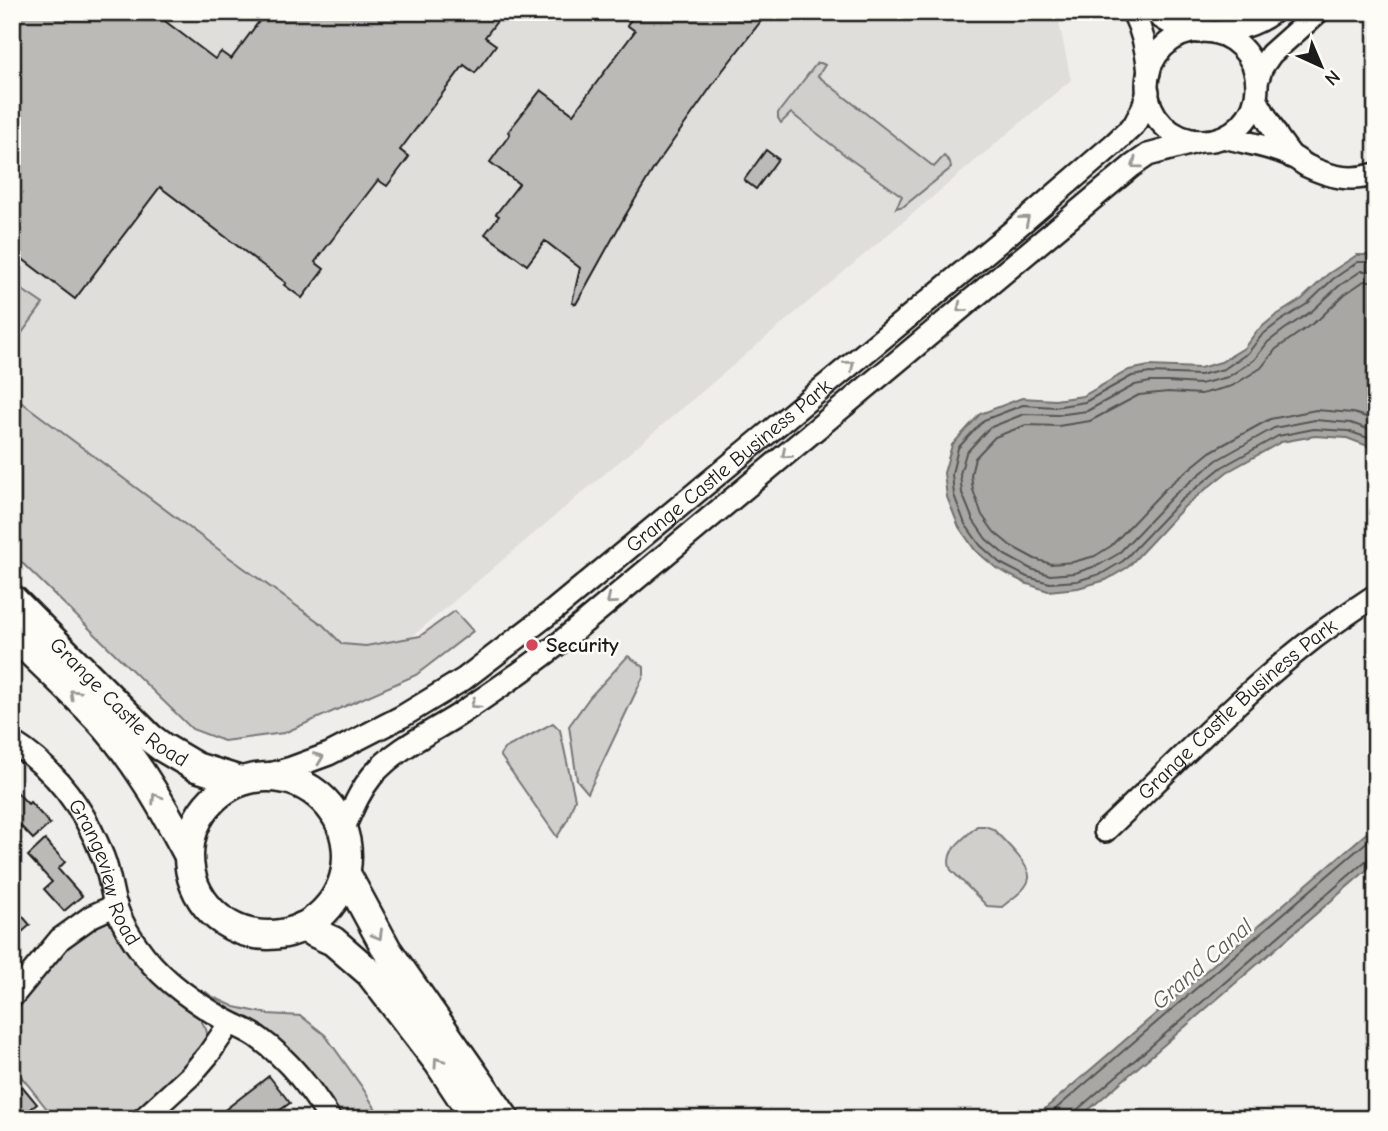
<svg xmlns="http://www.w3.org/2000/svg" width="1388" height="1131" font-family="'Comic Neue',sans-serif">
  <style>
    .built { fill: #e0deda }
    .green { fill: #d0cfcc; stroke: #767674; stroke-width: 2 }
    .water { fill: #a8a7a3; stroke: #706f6d; stroke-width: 2 }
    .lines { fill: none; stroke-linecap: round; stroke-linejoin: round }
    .shore { stroke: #545452; stroke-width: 2 }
    .building { fill: #bbbab6; stroke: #1c1c1c; stroke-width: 2 }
    .minor-casing { stroke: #1c1c1c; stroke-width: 26 }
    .major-casing { stroke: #1c1c1c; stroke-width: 33 }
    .minor { stroke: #fdfcf7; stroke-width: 21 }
    .major { stroke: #fdfcf7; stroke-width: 28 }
    .oneway { stroke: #989794 }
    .poi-dot { fill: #d1495b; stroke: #fdfcf7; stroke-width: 2.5 }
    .labels { text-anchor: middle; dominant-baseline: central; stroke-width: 5; stroke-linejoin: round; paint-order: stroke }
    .street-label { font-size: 21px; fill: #1c1c1c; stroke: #fdfcf7 }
    .poi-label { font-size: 21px; font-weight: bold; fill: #1c1c1c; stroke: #fdfcf7; text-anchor: start }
    .water-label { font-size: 23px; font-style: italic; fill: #5b5b59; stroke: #fdfcf7 }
  </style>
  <rect width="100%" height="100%" fill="#f0eeea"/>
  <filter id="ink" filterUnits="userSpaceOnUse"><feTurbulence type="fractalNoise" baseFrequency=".0143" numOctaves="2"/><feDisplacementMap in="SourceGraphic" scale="14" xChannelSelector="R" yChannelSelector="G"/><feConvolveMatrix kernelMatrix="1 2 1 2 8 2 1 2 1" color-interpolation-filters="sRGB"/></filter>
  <g filter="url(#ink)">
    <!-- built -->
    <polygon class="built" points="12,12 1057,12 1071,80 408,640 366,646 342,644 323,625 230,558 12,395"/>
    <!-- green -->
    <g class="green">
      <polygon points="817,63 821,63 825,65 818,76 934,167 944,156 950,162 951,168 904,206 896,208 902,196 850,159 791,113 781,123 778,118 778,113"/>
      <polygon points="12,283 43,304 16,341 12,338"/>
      <polygon points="12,395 230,558 323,625 342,644 366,646 420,636 455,611 473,631 416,675 284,733 224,741 192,729 12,553"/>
      <polygon points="628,656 644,667 644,675 588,793 577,780 569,726 590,697"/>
      <polygon points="553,723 560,730 575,799 568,819 557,837 500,755 504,749"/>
      <path d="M977 826H985L993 829C1002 839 1031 865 1029 878 1028 889 1010 900 1002 907L987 906 951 870C942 851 965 838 977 826Z"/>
      <path d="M99 921 109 922 118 928 170 995 199 1017 206 1029 208 1038C187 1074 156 1089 131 1119H55L24 1080 12 1068V1008L20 1002 53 958Z"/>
      <polygon points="206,992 211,996 235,1007 268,1014 301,1016 325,1035 362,1087 382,1119 339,1119 202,997"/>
    </g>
    <!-- water -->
    <g class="water">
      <polygon points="1357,255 1376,255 1376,457 1368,446 1347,438 1315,436 1281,442 1227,472 1185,506 1128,567 1106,580 1078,588 1048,591 1025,583 996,568 975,550 959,527 947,497 944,473 952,445 980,414 1022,398 1055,400 1083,396 1129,370 1149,366 1200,368 1221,362 1244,348 1257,331 1275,316 1302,299 1328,274"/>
      <polygon points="1376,825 1376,862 1078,1119 1033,1119"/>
    </g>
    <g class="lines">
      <!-- shore -->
      <g class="shore">
        <polyline points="1376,262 1358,262 1333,279 1307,304 1279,322 1262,335 1248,353 1224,369 1200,375 1150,373 1132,376 1085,402 1055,407 1023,405 984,420 958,448 952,474 954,495 965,524 980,545 1000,563 1027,577 1050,583 1077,581 1103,573 1123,561 1180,501 1222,467 1278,436 1314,429 1348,431 1371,439 1376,444"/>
        <polyline points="1376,271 1361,271 1339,286 1312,311 1285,329 1268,342 1254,360 1228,377 1200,384 1168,382 1150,382 1135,385 1087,411 1057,415 1024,414 989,428 966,453 960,474 962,493 973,520 986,539 1005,555 1031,569 1050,575 1075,573 1099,565 1118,554 1174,495 1217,460 1274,428 1315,420 1351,423 1376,432"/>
        <polyline points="1376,281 1364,281 1345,294 1319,319 1276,349 1261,368 1232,386 1201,394 1168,392 1139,395 1090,421 1058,426 1026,425 995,437 975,458 971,475 973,490 982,515 994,532 1011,546 1035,559 1051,564 1073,562 1095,556 1111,546 1167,487 1210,452 1270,419 1316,410 1353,413 1376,420"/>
        <polyline points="1044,1119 1376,834"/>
        <polyline points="1074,1119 1077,1110 1368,859 1376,857"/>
      </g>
    </g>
    <!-- building -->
    <g class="building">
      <polygon points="12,12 153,12 215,59 221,52 231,59 266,12 504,12 485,37 496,45 475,73 464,65 400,150 409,157 387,186 378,180 315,262 324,269 302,298 284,285 286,283 160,187 75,299 12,251"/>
      <polygon points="637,12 768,12 723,70 654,168 625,216 576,304 572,303 580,268 545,241 527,265 485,234 499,216 496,214 519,184 490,162 510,134 508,132 541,90 573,114 635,31 627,25"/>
      <polygon points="766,150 778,159 756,189 744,180"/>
      <polygon points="12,787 28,804 30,802 50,824 33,839 12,817"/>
      <polygon points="45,840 65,862 58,869 82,896 64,911 44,889 52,882 28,856"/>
      <polygon points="12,904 30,925 12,941"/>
      <polygon points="269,1076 290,1103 279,1111 286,1119 213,1119"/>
      <polygon points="22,1086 37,1104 18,1119 12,1119 12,1094"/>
    </g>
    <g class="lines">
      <!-- minor casing -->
      <g class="minor-casing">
        <g id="minor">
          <path d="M1133 12C1143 32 1147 51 1149 73"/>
          <path d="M1154 12C1167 24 1181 27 1198 32"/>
          <circle cx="1202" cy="86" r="55"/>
          <path d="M1213 32C1236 30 1255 26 1273 12"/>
          <polyline points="1257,82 1262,67 1271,54 1318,12"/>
          <polyline points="1256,99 1278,138 1292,157"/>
          <path d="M1223 137C1246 143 1272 146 1293 157 1297 159 1302 163 1307 166 1330 177 1351 182 1376 174"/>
          <path id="s1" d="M12 742C55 769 85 810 103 857 109 872 111 889 115 904 121 922 132 940 144 955 166 983 196 1003 227 1021 238 1027 250 1031 260 1039 290 1061 310 1088 330 1119"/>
          <path id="s2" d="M262 776 291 768 329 754 403 716 464 679 554 610 1016 228 1115 143 1134 125 1142 110 1148 92"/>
          <path d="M344 828C352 810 359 792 372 776 395 749 430 733 460 714 493 692 525 670 557 645L1132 166 1148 155 1200 141"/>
          <path id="s3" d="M1105 831C1174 766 1239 696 1314 638 1334 623 1355 609 1376 595"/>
          <polyline points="12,997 60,939 92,916 116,905"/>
          <polyline points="143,1119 190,1076 208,1055 230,1023"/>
        </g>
      </g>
      <!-- major casing -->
      <g class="major-casing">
        <g id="major">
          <path id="s4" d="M12 599 150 738 162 747 196 767 241 781"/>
          <path d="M12 633C41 662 72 690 100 720 136 759 163 807 188 854"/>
          <circle cx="268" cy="856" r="79"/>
          <polyline points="346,874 387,950 505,1119"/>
          <polyline points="302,927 333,941 370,973 439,1063 476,1119"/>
        </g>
      </g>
      <!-- minor -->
      <use href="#minor" class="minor"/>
      <!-- major -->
      <use href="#major" class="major"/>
    </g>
    <!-- one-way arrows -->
    <defs><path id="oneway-chevron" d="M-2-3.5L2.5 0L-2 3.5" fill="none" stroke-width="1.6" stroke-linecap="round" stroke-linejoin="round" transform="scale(1.75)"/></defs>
    <g class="oneway">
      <use href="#oneway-chevron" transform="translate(1136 164) rotate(144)"/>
      <use href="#oneway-chevron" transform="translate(1025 220) rotate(-40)"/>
      <use href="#oneway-chevron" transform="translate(961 308) rotate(140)"/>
      <use href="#oneway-chevron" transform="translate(850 365) rotate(-40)"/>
      <use href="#oneway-chevron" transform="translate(786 454) rotate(140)"/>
      <use href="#oneway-chevron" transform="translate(611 600) rotate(140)"/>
      <use href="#oneway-chevron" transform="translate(74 694) rotate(-136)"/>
      <use href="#oneway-chevron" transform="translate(475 704) rotate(146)"/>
      <use href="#oneway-chevron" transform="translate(319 758) rotate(-21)"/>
      <use href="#oneway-chevron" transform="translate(156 798) rotate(-122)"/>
      <use href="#oneway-chevron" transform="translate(378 935) rotate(60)"/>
      <use href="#oneway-chevron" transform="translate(438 1062) rotate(-125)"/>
    </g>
  </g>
  <!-- markers -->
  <circle class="poi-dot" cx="532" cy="645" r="7"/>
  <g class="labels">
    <!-- street labels -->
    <g class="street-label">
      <text stroke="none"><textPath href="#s2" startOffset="565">Grange Castle Business Park</textPath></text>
      <text stroke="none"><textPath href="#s4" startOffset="149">Grange Castle Road</textPath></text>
      <text stroke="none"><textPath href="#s3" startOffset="180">Grange Castle Business Park</textPath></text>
      <text stroke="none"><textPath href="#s1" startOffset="164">Grangeview Road</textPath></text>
    </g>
    <!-- poi labels -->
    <g class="poi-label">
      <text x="546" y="645">Security</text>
    </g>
    <!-- water labels -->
    <g class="water-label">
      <text transform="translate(1202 964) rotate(-41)">Grand Canal</text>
    </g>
  </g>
  <!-- margin -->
  <rect width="1388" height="1131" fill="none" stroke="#fdfcf7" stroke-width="42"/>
  <rect x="21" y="21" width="1346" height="1089" fill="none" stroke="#1c1c1c" stroke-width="2.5" filter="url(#ink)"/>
  <!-- north arrow -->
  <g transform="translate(1321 66) rotate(136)" stroke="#fdfcf7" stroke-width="5" paint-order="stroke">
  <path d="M0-5L12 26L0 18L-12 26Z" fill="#1c1c1c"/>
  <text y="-10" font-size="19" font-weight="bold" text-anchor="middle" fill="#1c1c1c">N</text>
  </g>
</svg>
